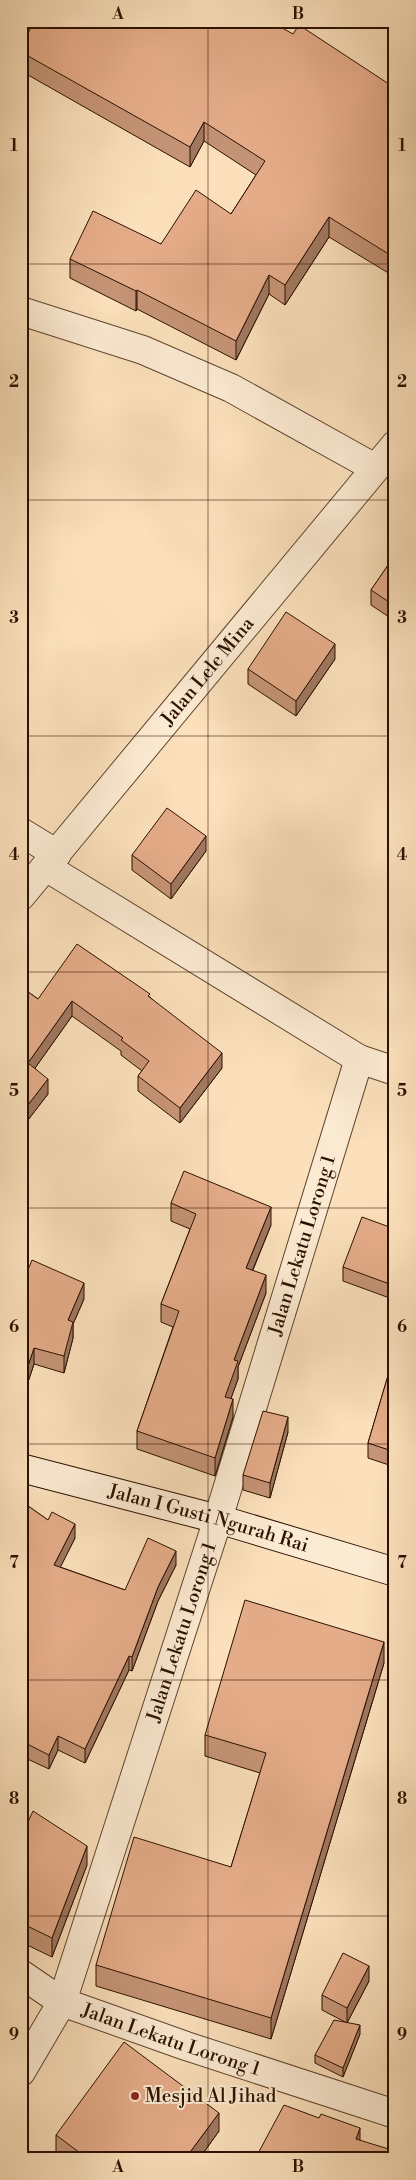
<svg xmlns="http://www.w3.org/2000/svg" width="416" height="2180" font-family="'Libre Bodoni',serif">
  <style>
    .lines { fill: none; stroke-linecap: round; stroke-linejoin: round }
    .street-casing { stroke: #5f452f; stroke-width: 30 }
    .secondary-casing { stroke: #2b1100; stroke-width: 30 }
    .street { stroke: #fcebd3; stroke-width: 28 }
    .secondary { stroke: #fcebd3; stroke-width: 28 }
    .wall { fill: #c59476; stroke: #2b1100 }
    .shaded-wall { fill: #a07860; stroke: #2b1100 }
    .building { fill: #e5ac89; stroke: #2b1100 }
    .grid { fill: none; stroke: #2b1100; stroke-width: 1; stroke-opacity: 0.55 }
    .poi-dot { fill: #8f2418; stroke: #fcebd3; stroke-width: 2 }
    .labels { text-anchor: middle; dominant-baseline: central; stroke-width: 4; stroke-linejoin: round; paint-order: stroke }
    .street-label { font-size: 19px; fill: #2b1100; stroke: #fcebd3 }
    .poi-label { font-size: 19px; fill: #2b1100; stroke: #fcebd3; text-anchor: start }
    .neatline { fill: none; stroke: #2b1100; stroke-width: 2 }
    .grid-label { font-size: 16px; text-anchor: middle; font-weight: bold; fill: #2b1100 }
  </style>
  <rect width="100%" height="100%" fill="#fbe0bb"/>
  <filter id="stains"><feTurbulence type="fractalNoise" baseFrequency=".004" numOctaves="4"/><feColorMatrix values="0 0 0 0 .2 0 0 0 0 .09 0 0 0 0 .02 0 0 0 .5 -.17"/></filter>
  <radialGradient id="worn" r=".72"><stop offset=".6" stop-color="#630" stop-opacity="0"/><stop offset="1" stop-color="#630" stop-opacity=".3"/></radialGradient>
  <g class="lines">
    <!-- street casing -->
    <g class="street-casing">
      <g id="street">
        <polyline points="21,311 143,350 231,388 375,468"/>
        <polyline points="21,832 57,854"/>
        <polyline points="46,867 359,1059 395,1071"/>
        <path id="s1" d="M21 896 395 445"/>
        <path id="s2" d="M21 1974 62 2002 186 2046 395 2114"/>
        <path id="s3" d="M21 2072 62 2002 218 1519 359 1059"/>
      </g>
    </g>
    <!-- secondary casing -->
    <g class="secondary-casing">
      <g id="secondary">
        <path id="s4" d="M21 1468 218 1519 395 1572"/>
      </g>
    </g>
    <!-- street -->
    <use href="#street" class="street"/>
    <!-- secondary -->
    <use href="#secondary" class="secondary"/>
  </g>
  <!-- wall -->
  <g class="wall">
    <polygon points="293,34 395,88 395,277 329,237 285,305 269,294 236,360 137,309 136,311 70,278 70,259 161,244 231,214 256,175 204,141 190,167 21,71 21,45"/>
    <polygon points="395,555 395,621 371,605 371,590"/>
    <polygon points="335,659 296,716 248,684 248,669"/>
    <polygon points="206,851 171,899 132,870 132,855"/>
    <polygon points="21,987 38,999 150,997 222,1068 180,1123 138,1091 138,1076 142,1071 121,1055 121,1051 72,1016 35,1068 48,1094 21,1129"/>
    <polygon points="171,1203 271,1225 253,1270 266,1293 238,1367 238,1379 231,1398 233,1417 215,1476 137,1449 137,1431 173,1327 161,1322 161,1304 190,1229 171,1221"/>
    <polygon points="395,1229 395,1300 343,1281 343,1267"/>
    <polygon points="21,1281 84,1299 73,1324 73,1338 64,1373 34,1364 21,1403"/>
    <polygon points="395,1352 395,1467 368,1458 368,1443"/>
    <polygon points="288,1432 270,1498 243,1490 243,1475"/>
    <polygon points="21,1501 48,1520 75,1538 60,1567 125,1590 176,1565 158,1601 132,1671 129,1670 85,1763 58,1750 49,1769 21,1756"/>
    <polygon points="384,1663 271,2039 96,1986 96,1965 231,1867 260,1773 205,1756 205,1735"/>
    <polygon points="395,1798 395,1831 391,1830 391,1811"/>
    <polygon points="21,1837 87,1865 52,1957 21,1942"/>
    <polygon points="369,1981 347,2023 322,2010 322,1995"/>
    <polygon points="360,2034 343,2077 315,2063 315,2055"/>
    <polygon points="219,2131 199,2159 63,2159 56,2153 56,2135"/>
  </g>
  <!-- shaded-wall -->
  <g class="shaded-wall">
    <polygon points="204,122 204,141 190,167 190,147"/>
    <polygon points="329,217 329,237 285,305 285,285"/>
    <polygon points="269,275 269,294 236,360 236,341"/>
    <polygon points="137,290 137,309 136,311 136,291"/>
    <polygon points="335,644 335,659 296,716 296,701"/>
    <polygon points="206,836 206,851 171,899 171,884"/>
    <polygon points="72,1001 72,1016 28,1078 28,1063"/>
    <polygon points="222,1053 222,1068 180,1123 180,1108"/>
    <polygon points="48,1079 48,1094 21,1129 21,1114"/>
    <polygon points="271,1207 271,1225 246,1286 246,1268"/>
    <polygon points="266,1275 266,1293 238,1367 238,1379 225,1415 225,1397 234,1360"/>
    <polygon points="84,1283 84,1299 73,1324 73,1338 64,1373 64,1356 68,1320"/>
    <polygon points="34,1348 34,1364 21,1403 21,1387"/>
    <polygon points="233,1399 233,1417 215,1476 215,1458"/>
    <polygon points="288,1417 288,1432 270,1498 270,1483"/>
    <polygon points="75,1524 75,1538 54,1580 54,1565"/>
    <polygon points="176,1551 176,1565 158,1601 132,1671 132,1657 158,1587"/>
    <polygon points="384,1642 384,1663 271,2039 271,2018"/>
    <polygon points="129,1656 129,1670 85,1763 85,1749"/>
    <polygon points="58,1736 58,1750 49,1769 49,1755"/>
    <polygon points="87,1846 87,1865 52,1957 52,1938"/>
    <polygon points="369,1966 369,1981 347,2023 347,2008"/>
    <polygon points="23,1992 23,2008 21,2011 21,1994"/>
    <polygon points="360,2025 360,2034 343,2077 343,2068"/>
    <polygon points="219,2113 219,2131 199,2159 185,2159"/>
    <polygon points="360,2128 360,2145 356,2139"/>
  </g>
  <!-- building -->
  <g class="building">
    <polygon points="35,21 270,21 293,34 299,25 395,88 395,258 329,217 285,285 269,275 236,341 137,290 136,291 70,259 93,211 161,244 196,190 231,214 265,161 204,122 190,147 21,52 21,45"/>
    <polygon points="395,555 395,606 371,590"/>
    <polygon points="286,612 335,644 296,701 248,669"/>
    <polygon points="167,808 206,836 171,884 132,855"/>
    <polygon points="77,944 150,994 148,996 222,1053 180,1108 138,1076 149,1061 121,1040 123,1038 72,1001 28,1063 48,1079 21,1114 21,987 38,999"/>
    <polygon points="184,1171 271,1207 246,1268 266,1275 234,1360 238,1361 225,1397 233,1399 215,1458 137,1431 179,1311 161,1304 196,1214 171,1203"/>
    <polygon points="362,1217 395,1229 395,1286 343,1267"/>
    <polygon points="32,1260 84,1283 68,1320 73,1322 64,1356 34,1348 21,1387 21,1281 23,1282"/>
    <polygon points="395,1352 395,1452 368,1443"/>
    <polygon points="263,1411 288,1417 270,1483 243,1475"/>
    <polygon points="21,1501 48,1520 52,1512 75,1524 54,1565 125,1590 148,1538 176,1551 158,1587 132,1657 129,1656 85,1749 58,1736 49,1755 21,1741"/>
    <polygon points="245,1600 384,1642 271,2018 96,1965 134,1837 231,1867 266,1753 205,1735"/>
    <polygon points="395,1798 395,1813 391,1811"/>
    <polygon points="33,1811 87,1846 52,1938 21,1923 21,1837"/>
    <polygon points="343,1953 369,1966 347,2008 322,1995"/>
    <polygon points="334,2020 360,2025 343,2068 315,2055"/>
    <polygon points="124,2042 219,2113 185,2159 88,2159 56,2135"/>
    <polygon points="284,2105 319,2118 321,2114 360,2128 356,2139 395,2151 395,2159 255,2159"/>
  </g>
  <!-- grid -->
  <path class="grid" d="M208 21V2159M21 264H395M21 500H395M21 736H395M21 972H395M21 1208H395M21 1444H395M21 1680H395M21 1916H395"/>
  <!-- markers -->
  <circle class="poi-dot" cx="135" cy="2096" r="5"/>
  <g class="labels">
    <!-- street labels -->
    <g class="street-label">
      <text stroke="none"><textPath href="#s1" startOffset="292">Jalan Lele Mina</textPath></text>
      <text stroke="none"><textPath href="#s3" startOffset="875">Jalan Lekatu Lorong 1</textPath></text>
      <text stroke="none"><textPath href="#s4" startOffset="194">Jalan I Gusti Ngurah Rai</textPath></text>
      <text stroke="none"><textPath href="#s3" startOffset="470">Jalan Lekatu Lorong 1</textPath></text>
      <text stroke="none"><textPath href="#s2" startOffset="165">Jalan Lekatu Lorong 1</textPath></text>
    </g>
    <!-- poi labels -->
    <g class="poi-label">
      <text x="145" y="2096">Mesjid Al Jihad</text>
    </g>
  </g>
  <!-- margin -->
  <rect width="416" height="2180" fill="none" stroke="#fbe0bb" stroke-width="55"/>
  <rect x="28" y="28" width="360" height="2124" class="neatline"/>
  <g class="grid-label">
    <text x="118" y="19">A</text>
    <text x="298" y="19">B</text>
    <text x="14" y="151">1</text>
    <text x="402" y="151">1</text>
    <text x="14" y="387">2</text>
    <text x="402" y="387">2</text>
    <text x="14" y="623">3</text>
    <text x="402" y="623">3</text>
    <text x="14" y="860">4</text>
    <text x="402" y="860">4</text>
    <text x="14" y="1096">5</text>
    <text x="402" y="1096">5</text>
    <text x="14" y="1332">6</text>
    <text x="402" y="1332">6</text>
    <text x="14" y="1568">7</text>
    <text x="402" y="1568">7</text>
    <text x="14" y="1804">8</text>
    <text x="402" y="1804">8</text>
    <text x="14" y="2040">9</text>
    <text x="402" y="2040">9</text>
    <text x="118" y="2172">A</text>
    <text x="298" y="2172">B</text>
  </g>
  <rect width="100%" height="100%" filter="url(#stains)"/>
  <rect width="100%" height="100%" fill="url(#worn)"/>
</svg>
